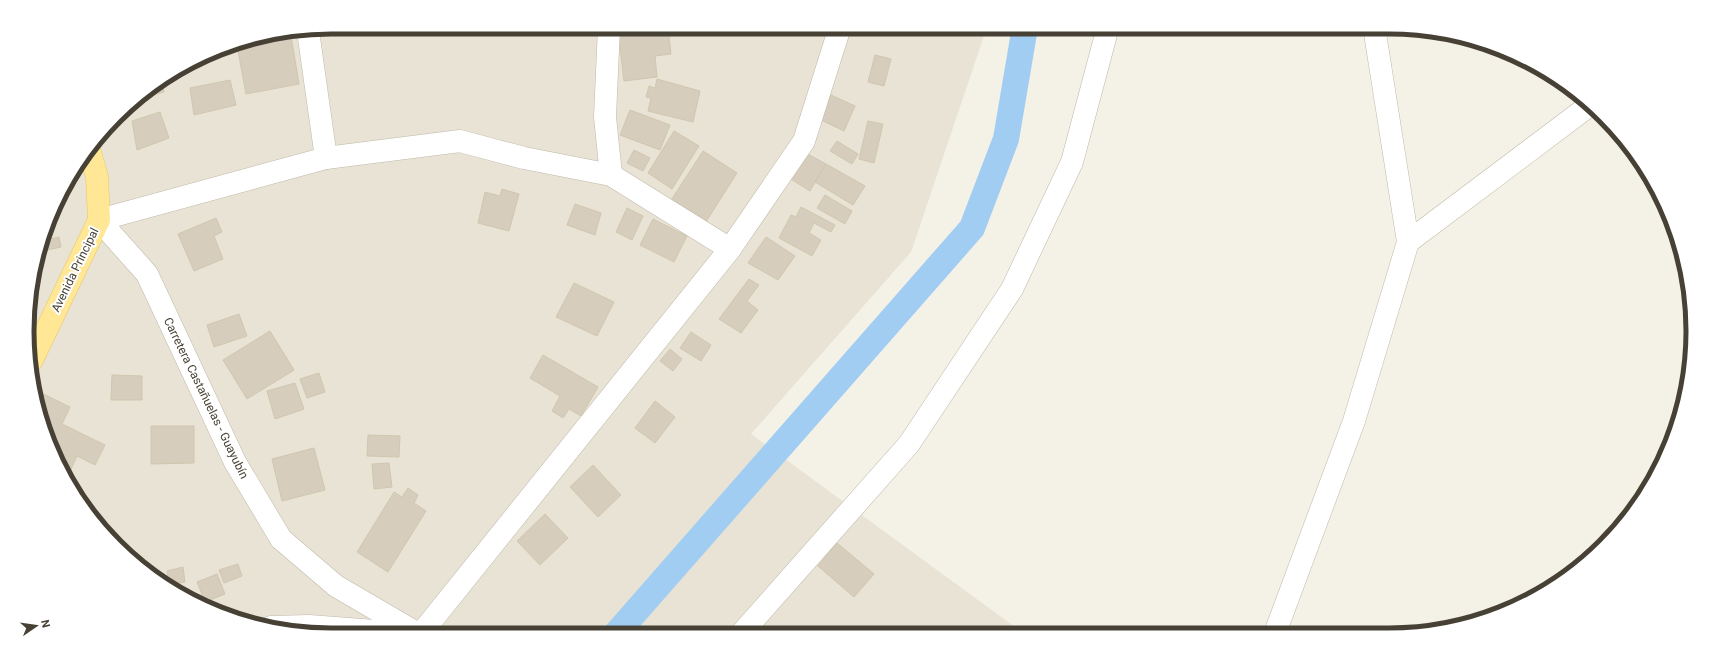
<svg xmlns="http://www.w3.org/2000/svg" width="1720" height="662" font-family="Roboto,sans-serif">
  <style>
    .residential { fill: #e8e3d5 }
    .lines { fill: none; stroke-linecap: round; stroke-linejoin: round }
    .canal { stroke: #a1cdf3; stroke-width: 26 }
    .building { fill: #d6cdbc; stroke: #d1c6af }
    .minor-casing { stroke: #c0b9a9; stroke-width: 23 }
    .major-casing { stroke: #e8c761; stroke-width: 23 }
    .minor { stroke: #fff; stroke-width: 22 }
    .major { stroke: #ffe795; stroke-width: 22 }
    .labels { text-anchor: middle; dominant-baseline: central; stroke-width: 4; stroke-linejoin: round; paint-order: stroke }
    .street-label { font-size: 12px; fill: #474135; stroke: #fff }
    .rim { fill: none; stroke: #474135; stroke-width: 5 }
  </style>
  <rect width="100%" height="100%" fill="#f4f1e7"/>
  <!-- residential -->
  <polygon class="residential" points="331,27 987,27 911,252 751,434 1023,633 331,635 252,625 197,604 146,572 78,500 50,448 33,391 30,291 43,233 68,179 131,102 179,68 233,43"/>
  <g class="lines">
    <!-- canal -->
    <polyline class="canal" points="616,634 972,228 1006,139 1025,27"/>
  </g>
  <!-- building -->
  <g class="building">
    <polygon points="647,27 668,27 671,54 655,56 657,77 624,81 618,31"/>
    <polygon points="291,36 299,84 246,94 237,45"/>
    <polygon points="875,55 891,59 884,86 868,82"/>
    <polygon points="657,79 700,91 693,122 648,111 651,98 646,97 649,86 655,88"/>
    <polygon points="161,80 164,92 146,97 145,92"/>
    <polygon points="230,80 236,105 194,115 190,88"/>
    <polygon points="831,95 855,106 844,131 819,119"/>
    <polygon points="630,110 670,125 660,150 620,135"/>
    <polygon points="160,112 169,138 137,150 132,121"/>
    <polygon points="868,121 883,124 874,163 859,159"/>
    <polygon points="674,131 699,146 672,189 648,173"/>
    <polygon points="837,141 858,154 852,164 830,151"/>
    <polygon points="634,150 650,158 643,171 627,163"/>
    <polygon points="703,151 737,173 702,228 668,205"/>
    <polygon points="802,151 826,164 810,191 786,176"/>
    <polygon points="826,164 865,186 853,205 815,182"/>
    <polygon points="502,189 519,194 509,231 478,223 485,192 500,196"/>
    <polygon points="825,195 852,211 845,224 817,208"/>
    <polygon points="575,204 601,213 595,235 567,225"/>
    <polygon points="801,207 835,225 831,232 814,223 809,233 821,240 812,256 779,238 791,215 796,217"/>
    <polygon points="627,208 643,216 632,240 616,232"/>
    <polygon points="216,218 222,232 214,236 223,259 194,271 178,234"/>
    <polygon points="653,219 687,236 674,262 640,245"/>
    <polygon points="59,237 61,247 43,251 41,241"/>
    <polygon points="766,237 795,256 778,280 748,263"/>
    <polygon points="37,260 43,262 37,275 34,274"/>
    <polygon points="749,279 759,285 747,301 758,310 741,333 719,319"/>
    <polygon points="574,283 614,302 597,336 556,317"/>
    <polygon points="239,314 247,336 214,347 207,325"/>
    <polygon points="270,331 294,370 247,399 223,360"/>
    <polygon points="691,332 711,345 701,361 680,348"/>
    <polygon points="670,349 682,359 673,371 660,361"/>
    <polygon points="543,355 598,387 581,416 569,409 563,418 552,411 560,396 530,378"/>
    <polygon points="319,373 325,392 307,398 300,379"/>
    <polygon points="112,375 142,376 142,400 111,400"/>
    <polygon points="295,383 304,409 275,419 267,391"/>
    <polygon points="37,391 70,407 62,424 105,445 95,465 77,456 67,478 50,448 35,397"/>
    <polygon points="655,401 675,417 655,443 635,428"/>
    <polygon points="151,426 194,426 194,463 151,464"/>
    <polygon points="368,435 400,436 399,457 367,456"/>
    <polygon points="314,448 325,490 282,501 272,459"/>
    <polygon points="389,463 392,487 374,489 372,464"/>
    <polygon points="593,465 621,495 598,517 570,487"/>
    <polygon points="408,488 418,495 414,503 426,511 388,572 357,552 394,492 402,497"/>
    <polygon points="545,514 568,538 540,565 517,541"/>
    <polygon points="837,543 874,574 854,597 818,566"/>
    <polygon points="238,564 242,576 224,583 219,570"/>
    <polygon points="183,567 185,582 169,585 167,571"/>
    <polygon points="217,574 225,594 205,602 197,582"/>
  </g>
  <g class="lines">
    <!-- minor casing -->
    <g class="minor-casing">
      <g id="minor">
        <polyline points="609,27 605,117 611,175"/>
        <polyline points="308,31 326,158"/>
        <polyline points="1408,242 1590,105"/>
        <polyline points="271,627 309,626 414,634"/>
        <polyline points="1275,633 1354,421 1408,242 1374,27"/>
        <polyline points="741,634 909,444 1012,289 1072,162 1108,27"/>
        <polyline points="420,635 336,586 281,539 235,462 147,274 99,220 326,158 460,141 524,158 611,175 730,249"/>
        <polyline points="420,635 730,249 804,141 840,27"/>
      </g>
    </g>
    <!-- major casing -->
    <g class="major-casing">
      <polyline id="major" points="32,360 99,220 97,177 90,152"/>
    </g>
    <!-- minor -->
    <use href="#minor" class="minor"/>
    <!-- major -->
    <use href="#major" class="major"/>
  </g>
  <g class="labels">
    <!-- street labels -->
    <g class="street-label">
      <text transform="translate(75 270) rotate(-64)">Avenida Principal</text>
      <text transform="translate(206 398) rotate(64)">Carretera Castañuelas - Guayubín</text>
    </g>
  </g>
  <!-- crop -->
  <path d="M0 0H1720V662H0ZM331 34H1389A297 297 0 0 1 1686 331V331A297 297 0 0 1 1389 628H331A297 297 0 0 1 34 331V331A297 297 0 0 1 331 34Z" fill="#fff" fill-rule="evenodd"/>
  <path class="rim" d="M331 34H1389A297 297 0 0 1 1686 331V331A297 297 0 0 1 1389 628H331A297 297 0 0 1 34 331V331A297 297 0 0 1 331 34Z"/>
  <!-- north arrow -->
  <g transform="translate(36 626) rotate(77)" stroke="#ffffff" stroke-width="3" paint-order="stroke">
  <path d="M0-3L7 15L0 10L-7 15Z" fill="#474135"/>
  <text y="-6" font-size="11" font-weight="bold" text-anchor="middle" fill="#474135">N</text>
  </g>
</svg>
